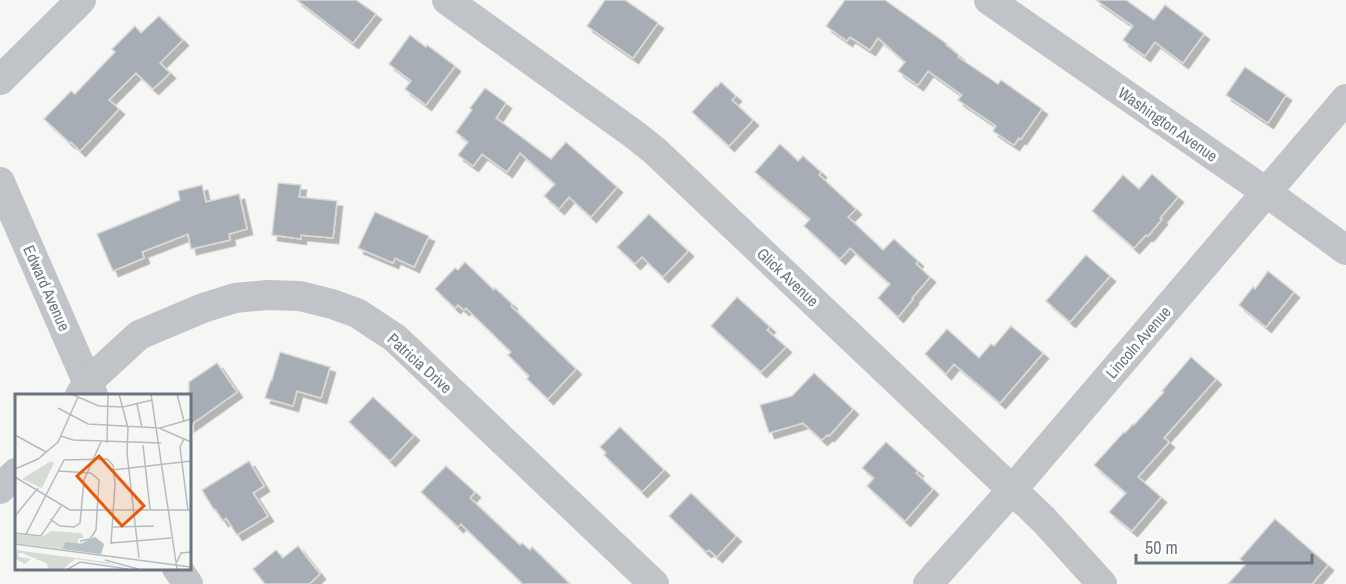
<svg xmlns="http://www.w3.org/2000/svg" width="1346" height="584" font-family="'Archivo Narrow',sans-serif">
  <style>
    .building { fill: #a7adb4; stroke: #d8d8d7; stroke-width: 1.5; filter: url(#shadow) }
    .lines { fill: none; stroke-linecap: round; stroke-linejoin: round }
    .minor { stroke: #c0c3c7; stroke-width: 30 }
    .labels { text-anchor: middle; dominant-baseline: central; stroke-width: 6; stroke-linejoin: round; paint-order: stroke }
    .street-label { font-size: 16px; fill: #697582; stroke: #fff }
    .inset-road { fill: none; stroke: #b6bbbf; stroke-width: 1.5 }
    .view { fill: #e8590c; fill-opacity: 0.15; stroke: #e8590c; stroke-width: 3 }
    .inset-edge { fill: none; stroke: #697582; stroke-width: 3 }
  </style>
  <defs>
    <filter id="shadow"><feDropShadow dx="5.5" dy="5.5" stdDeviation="0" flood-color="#0004"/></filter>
  </defs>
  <rect width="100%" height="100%" fill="#f6f7f4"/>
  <!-- building -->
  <g class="building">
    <polygon points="297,0 356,0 376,14 353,43"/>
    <polygon points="605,0 625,0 658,23 633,58 587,26"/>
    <polygon points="845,0 885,0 947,44 946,45 959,55 958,57 998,84 1001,80 1042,109 1021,139 1019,138 1014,145 993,131 996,126 958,100 962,95 928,71 918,85 898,71 905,62 878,38 870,50 850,37 847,41 826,26"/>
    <polygon points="1096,0 1126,0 1154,20 1165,5 1204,34 1183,63 1155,42 1145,56 1123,40 1133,26"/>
    <polygon points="159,16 183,40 160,63 170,73 153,89 136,73 109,100 119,109 80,151 71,142 70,143 44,119 71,91 75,94 115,52 112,49 135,26 141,33"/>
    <polygon points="410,35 426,47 427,45 455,66 426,105 405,89 411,81 389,64"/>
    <polygon points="1245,67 1286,95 1268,123 1226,95"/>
    <polygon points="721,82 736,96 732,100 753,120 729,146 692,112 716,86 717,87"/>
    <polygon points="485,88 506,103 496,118 551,159 566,142 617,187 591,217 569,197 559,209 544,196 555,184 520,153 507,172 482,154 473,166 458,155 468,142 456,132 472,110 470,108"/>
    <polygon points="780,144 798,161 803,156 821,172 819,175 856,209 848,217 883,250 894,239 918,261 916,264 930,277 912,298 913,299 898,317 878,298 890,284 850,248 840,259 804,226 810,219 755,172"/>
    <polygon points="1152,174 1178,197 1160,218 1162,219 1148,236 1146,235 1134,248 1092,211 1123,175 1139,189"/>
    <polygon points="278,183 301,185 299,197 337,201 333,238 301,235 301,239 272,235"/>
    <polygon points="202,185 206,202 239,194 247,229 229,234 230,240 191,249 188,234 142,252 144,258 113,271 97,234 180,200 178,191"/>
    <polygon points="375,212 429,236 414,267 395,258 393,263 358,248"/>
    <polygon points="649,214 688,251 663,277 642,257 635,264 617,247"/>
    <polygon points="1086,255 1110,276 1070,322 1046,301"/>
    <polygon points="465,262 494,290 495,288 512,304 511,306 576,369 548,399 527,379 529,376 508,355 511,352 466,308 464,310 458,305 455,308 435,289 455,268 458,270"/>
    <polygon points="1268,271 1294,292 1266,327 1239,305 1253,287 1255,289"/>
    <polygon points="737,297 770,327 767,330 786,347 761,372 711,326"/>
    <polygon points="1011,326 1043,353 1000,403 954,364 946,374 925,354 947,329 979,358 991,344 994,346"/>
    <polygon points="280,352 330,367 321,398 297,391 293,406 265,398 271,380 272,380"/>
    <polygon points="1191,357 1216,379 1164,438 1169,442 1138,477 1161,497 1132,531 1109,512 1126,493 1094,465 1124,432 1125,433 1133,424 1134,425 1164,392 1162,391"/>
    <polygon points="217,363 237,392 189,426 189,382"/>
    <polygon points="814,373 853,409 829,436 827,435 822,440 803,423 769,433 760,405 792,396"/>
    <polygon points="373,397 414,435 390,461 349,422"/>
    <polygon points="620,427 664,470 642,492 604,455 606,453 600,447"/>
    <polygon points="886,442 918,471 916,473 933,489 905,521 867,486 874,478 862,468"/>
    <polygon points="249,461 264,486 253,493 268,516 237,535 226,518 223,521 215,509 214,510 202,490"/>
    <polygon points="446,466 475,492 470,498 520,545 522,543 530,550 532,547 570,584 523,584 461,524 458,527 421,492"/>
    <polygon points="691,493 736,536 717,557 709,550 706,552 669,516"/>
    <polygon points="1275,519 1328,565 1312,584 1228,584 1246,564 1240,559"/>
    <polygon points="298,546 320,574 309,584 265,584 253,569 276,550 283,558"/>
  </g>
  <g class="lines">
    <!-- minor -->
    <g class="minor">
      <polyline points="447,0 635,135 655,151 1044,520 1102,584"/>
      <polyline points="989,0 1266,192 1346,250"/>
      <polyline points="0,80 81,0"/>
      <polyline points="0,182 93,395"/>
      <polyline points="80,395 88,382 139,335 203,308 235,298 267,295 300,296 332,304 357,313 395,338 654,584"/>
      <polyline points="0,489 16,473"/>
      <polyline points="177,568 188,584"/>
      <polyline points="928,584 1012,490 1346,99"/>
    </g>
  </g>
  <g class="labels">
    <!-- street labels -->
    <g class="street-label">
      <text transform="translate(1168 124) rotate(35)">Washington Avenue</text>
      <text transform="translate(788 277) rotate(43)">Glick Avenue</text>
      <text transform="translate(47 288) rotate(66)">Edward Avenue</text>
      <text transform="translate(1138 342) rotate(-49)">Lincoln Avenue</text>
      <text transform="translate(420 363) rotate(42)">Patricia Drive</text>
    </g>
  </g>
  <!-- overview -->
  <g transform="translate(15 394)">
    <rect width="176" height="176" fill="#f6f7f4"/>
    <path d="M36 67 39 69 27 94 7 85ZM36 137 66 139 69 144 63 145V150L80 143 89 150 86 160 0 149V140L27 143ZM0 156 91 168 101 171 60 165 48 175H34L31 169 7 159H3L4 163 16 165 10 170 0 165Z" fill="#d6dbd4"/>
    <path d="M80 143 89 150 86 160 48 155 50 148 67 150Z" fill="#b8c1c6"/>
    <path class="inset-road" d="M56 0 84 12 108 13 137 6M104 0 113 34 112 59 124 164M136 0 162 175M162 0 169 27M122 10 127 34M43 14 73 30 144 34 176 48M145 34 176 25M0 41 31 58M46 42 58 46 146 49M169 45 165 53 173 116M92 49 93 0M128 51 135 115M0 75 23 65 43 48 63 3M98 76 176 67M43 77 76 79 84 86 81 136 75 145 65 147M0 83 55 116H176M0 122 23 94M35 125 45 132 59 133 65 129 69 86 86 48M98 133 139 132M0 139 26 142 46 112M11 140 49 66 92 65 98 71 100 90 96 150M96 149 156 144M0 150 176 173M90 166 123 175M162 168 166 159 176 158M53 175 65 168 113 175"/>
    <path class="view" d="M84 62 129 112 107 132 62 82Z"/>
    <rect width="176" height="176" class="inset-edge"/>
  </g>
  <!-- scale -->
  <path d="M1136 554v9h176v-9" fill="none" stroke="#697582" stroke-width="3"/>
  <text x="1145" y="554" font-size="18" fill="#697582" stroke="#ffffff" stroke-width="4.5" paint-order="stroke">50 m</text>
</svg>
